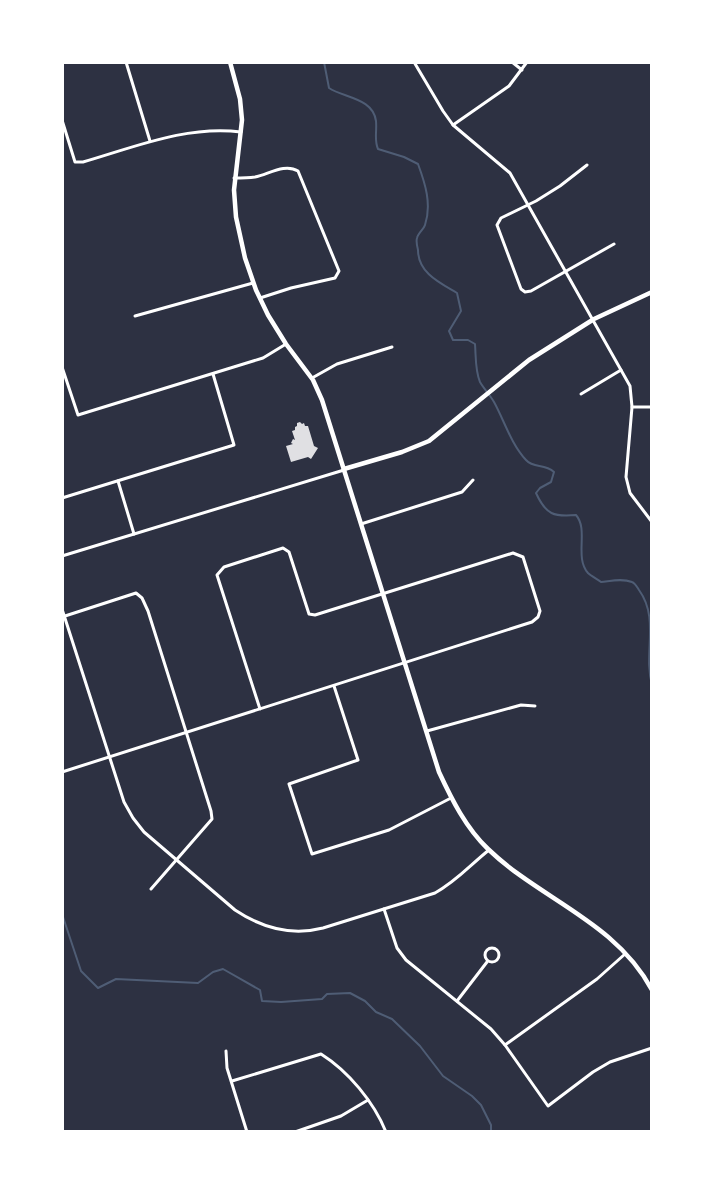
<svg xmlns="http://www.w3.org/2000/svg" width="714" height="1194" font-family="'Source Serif 4',serif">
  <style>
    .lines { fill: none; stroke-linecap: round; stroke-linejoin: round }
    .stream { stroke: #4f5d75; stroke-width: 2 }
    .building { fill: #e0e0e3 }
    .minor { stroke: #fff; stroke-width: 3 }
    .tertiary { stroke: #fff; stroke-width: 4.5 }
  </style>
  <rect width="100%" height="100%" fill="#2d3142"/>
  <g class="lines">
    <!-- stream -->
    <g class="stream">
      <path d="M324 62 329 88C344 98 373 98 376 121 377 132 374 140 378 149L404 157 418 164C425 183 432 204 425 225 424 229 418 233 417 238 416 241 417 246 418 250 418 273 440 283 457 293L461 311 449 331 453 340H468L475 344C476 357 475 370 480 382 484 389 490 395 494 402 504 420 511 444 526 460 534 469 544 463 554 472L551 482 540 488 536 493C546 515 554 517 576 515 589 530 574 557 588 573 591 576 597 579 601 582 611 581 622 578 632 582 635 583 637 587 639 590 660 619 643 653 652 685"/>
      <polyline points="62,914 81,971 98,988 116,979 198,983 213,972 223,969 260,990 262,1001 281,1002 322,999 327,994 350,993 365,1001 376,1012 392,1019 420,1046 443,1076 472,1096 481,1105 491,1125 491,1132"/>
    </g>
  </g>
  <!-- building -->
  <polygon class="building" points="300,422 302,424 304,423 305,426 308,426 314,446 318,448 311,459 308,457 291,462 286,446 293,444 291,443 293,439 295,440 292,431 295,430 295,427 297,426 297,423"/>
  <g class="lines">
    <!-- minor -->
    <g class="minor">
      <polyline points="126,62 150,141"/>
      <polyline points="414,62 443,111 453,125 510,173 630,386 632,407 626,477 630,493 652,522"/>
      <polyline points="512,62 522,70"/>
      <path d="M62 120 75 162H83C135 147 187 125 241 132"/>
      <polyline points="453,125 509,86 527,62"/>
      <polyline points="587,165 560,186 536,201 501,218 497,225 521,289 525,292 531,291 614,244"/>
      <path d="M234 178C241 178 248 178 255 177 269 174 285 163 298 171L339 271 335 278 291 288 260 298"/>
      <polyline points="135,316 253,283"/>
      <polyline points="62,367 78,415 263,358 286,344"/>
      <polyline points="312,378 337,364 392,347"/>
      <polyline points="581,394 621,370"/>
      <polyline points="632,407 652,407"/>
      <polyline points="118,481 134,534"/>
      <polyline points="62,498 234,445 213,374"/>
      <polyline points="361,524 462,492 473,480"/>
      <polyline points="62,556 344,470"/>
      <path d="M62 609 124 802 133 818 144 832 235 910C262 928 292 936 323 928L435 893C457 881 470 865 489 850"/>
      <polyline points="65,616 136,593 142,598 148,611 211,811 212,819 151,889"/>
      <polyline points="334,686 358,760 289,784 312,854 389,830 451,798"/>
      <polyline points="427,731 521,705 535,706"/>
      <polyline points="62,772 532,622 538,617 540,611 523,557 513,553 315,615 309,614 289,552 283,548 224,567 217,575 260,709"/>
      <polyline points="384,909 397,948 406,960 491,1029 505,1045 548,1106 593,1072 610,1062 652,1048"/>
      <circle cx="492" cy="955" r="7"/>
      <polyline points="457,1001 487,962"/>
      <polyline points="505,1045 597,979 625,954"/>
      <polyline points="226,1051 227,1068 247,1132"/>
      <path d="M232 1081 321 1054C348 1071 374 1102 386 1132"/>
      <polyline points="295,1132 341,1116 368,1100"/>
    </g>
    <!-- tertiary -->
    <g class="tertiary">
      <path d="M230 62 240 99 242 120 234 190 236 217 245 258 256 290 268 315 286 344 313 380 322 400 439 772C452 800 466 828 488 849 541 900 615 921 652 990"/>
      <polyline points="344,469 402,452 429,441 529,360 594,319 652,292"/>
    </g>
  </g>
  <!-- border -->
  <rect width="714" height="1194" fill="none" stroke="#ffffff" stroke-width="128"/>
</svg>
